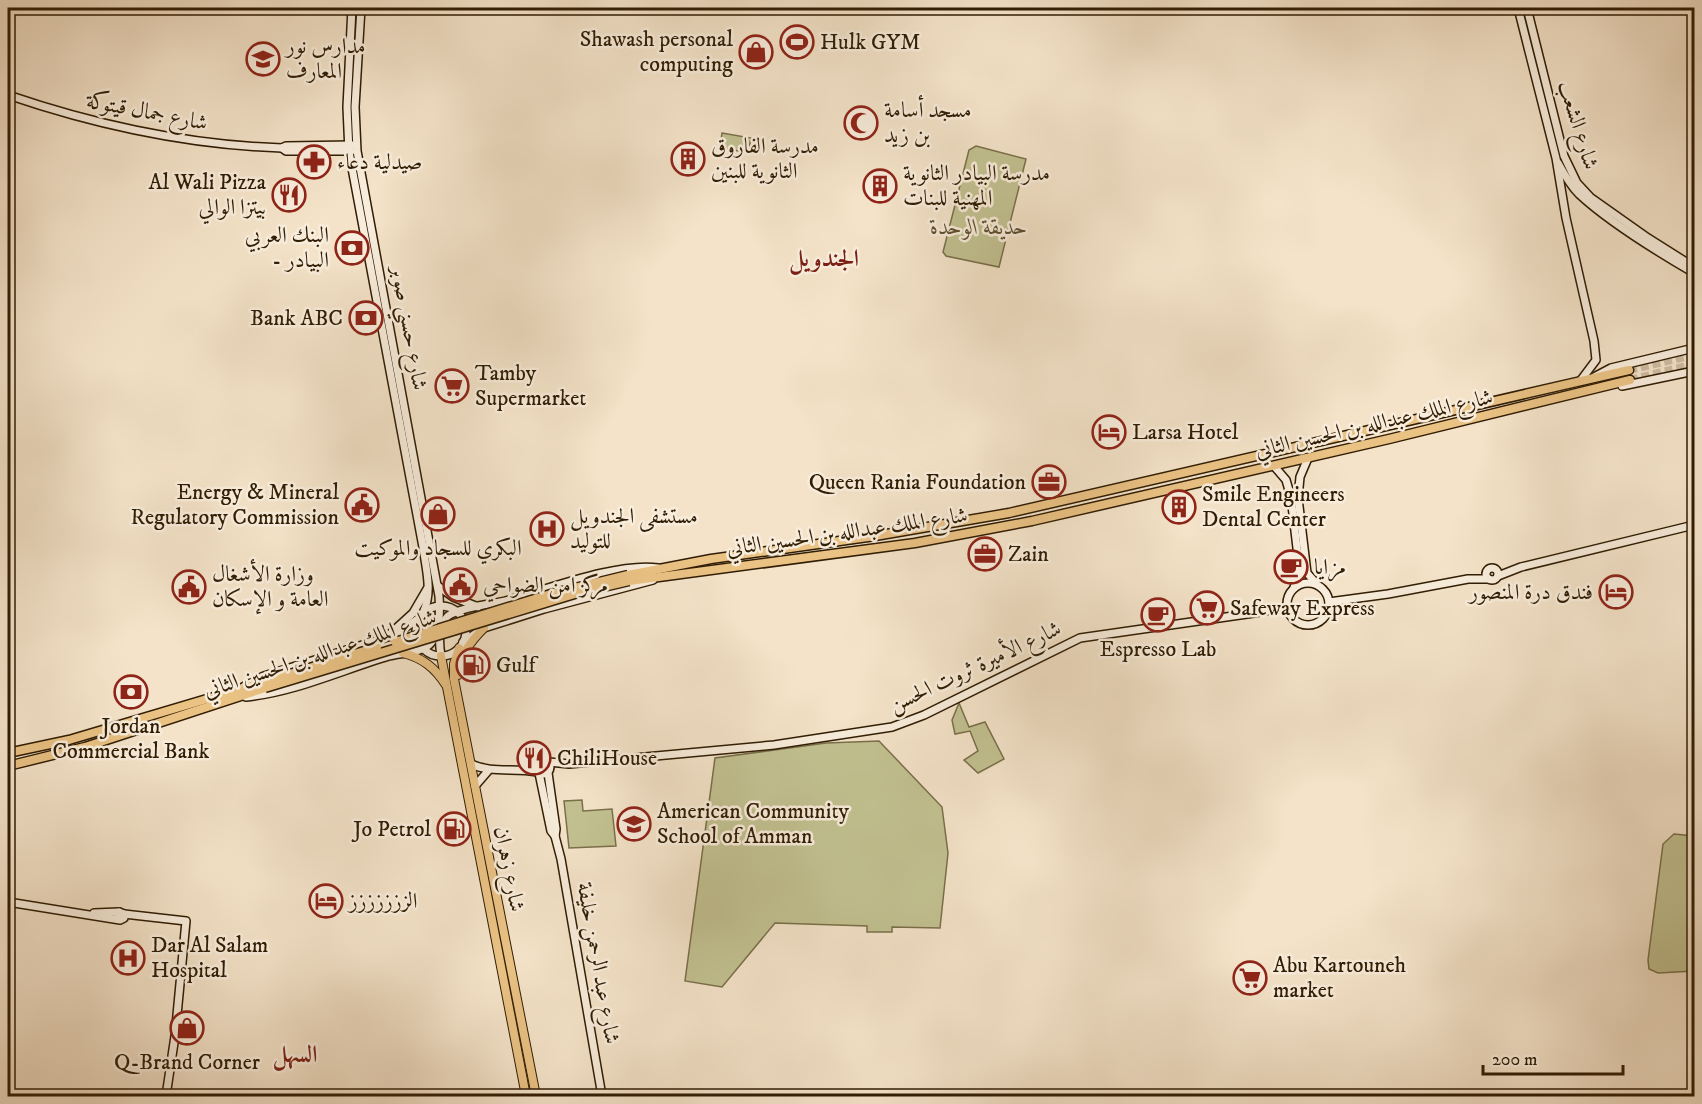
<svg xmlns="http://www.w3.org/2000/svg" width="1702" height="1104" font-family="'IM FELL DW Pica',Amiri,serif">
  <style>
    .green { fill: #c2c191; stroke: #796f4a; stroke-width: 1.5 }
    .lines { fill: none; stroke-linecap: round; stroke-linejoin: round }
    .highway-tunnel { stroke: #cdbba2; stroke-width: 8; stroke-dasharray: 8 4; stroke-linecap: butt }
    .secondary-casing { stroke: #301d04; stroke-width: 10 }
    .primary-casing { stroke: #301d04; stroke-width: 10 }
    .highway-casing { stroke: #301d04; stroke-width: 11 }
    .secondary { stroke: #f8eddc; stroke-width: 7 }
    .primary { stroke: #eac284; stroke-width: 8 }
    .highway { stroke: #eac284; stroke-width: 8 }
    .highway-bridge-casing { stroke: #301d04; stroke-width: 11; stroke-linecap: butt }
    .highway-bridge { stroke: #eac284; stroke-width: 8 }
    .labels { text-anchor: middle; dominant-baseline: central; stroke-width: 5; stroke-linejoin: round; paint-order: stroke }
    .poi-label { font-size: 22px; fill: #301d04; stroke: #f8eddc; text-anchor: start }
    .street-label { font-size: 22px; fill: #301d04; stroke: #f8eddc }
    .park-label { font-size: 22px; font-style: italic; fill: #5c4e2e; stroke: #f8eddc }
    .neighbourhood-label { font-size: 24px; font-weight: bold; fill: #7a1f14; stroke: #f8eddc }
  </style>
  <rect width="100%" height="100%" fill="#f4e3c9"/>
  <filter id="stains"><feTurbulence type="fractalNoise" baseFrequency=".00333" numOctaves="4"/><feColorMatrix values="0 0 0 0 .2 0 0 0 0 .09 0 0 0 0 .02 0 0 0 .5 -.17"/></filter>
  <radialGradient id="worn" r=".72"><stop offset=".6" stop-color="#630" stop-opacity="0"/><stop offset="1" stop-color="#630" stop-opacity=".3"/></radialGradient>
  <!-- green -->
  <g class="green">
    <polygon points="722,133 751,138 748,153 720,147"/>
    <polygon points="976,146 1026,159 999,267 946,256 943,252 969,150"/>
    <polygon points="959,703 969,727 985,722 1004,759 978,773 964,760 978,751 970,731 955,734 952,720"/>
    <polygon points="879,741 942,807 948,853 940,928 892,927 892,932 867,932 867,926 775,923 722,987 685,981 715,758 826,743"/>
    <polygon points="582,800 583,811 612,809 616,846 569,848 564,801"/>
    <polygon points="1674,834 1694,836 1694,971 1658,973 1649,969 1648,960 1663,844"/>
  </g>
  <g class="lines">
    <!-- highway-tunnel -->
    <g class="highway-tunnel">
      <polyline points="1629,370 1694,355"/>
      <polyline points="1630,380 1694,364"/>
    </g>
    <!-- secondary casing -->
    <g class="secondary-casing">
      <g id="secondary">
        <path d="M352 8 347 107 349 152 423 547C426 569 433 592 423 613"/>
        <polyline points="1518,8 1556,158 1566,218 1594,341 1596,360 1581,380"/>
        <polyline points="1527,8 1564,156 1577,183 1590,197 1648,238 1694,267"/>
        <path d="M8 95C96 125 188 145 282 148L286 146 352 145"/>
        <polyline points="282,148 286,151 351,151"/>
        <path d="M1558 163C1564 174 1570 185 1579 194 1609 222 1658 252 1694 273"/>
        <polyline points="1594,377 1611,368 1694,348"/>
        <polyline points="1622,386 1694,371"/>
        <polyline points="1308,458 1300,477 1298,498 1307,573 1316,583"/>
        <polyline points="1274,466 1286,480 1291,497 1299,565 1294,588"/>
        <circle cx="1492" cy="574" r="6"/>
        <polyline points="1498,576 1521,567 1694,525"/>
        <circle cx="1308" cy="604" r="21"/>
        <polyline points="438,586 453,597 478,607"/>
        <polyline points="1329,602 1388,594 1468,579 1489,579"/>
        <circle cx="441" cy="631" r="25"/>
        <polyline points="391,633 413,613 427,589"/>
        <polyline points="463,642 484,628 544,609 653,580"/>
        <path d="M441 656C439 644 438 625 448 616 457 608 492 604 505 601 546 590 617 562 658 568"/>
        <polyline points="243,687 264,676 394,635 418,619"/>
        <path d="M246 697C295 692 342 670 389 656 401 653 420 653 429 645 440 635 440 610 439 596L357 151 355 107 361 8"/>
        <circle cx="543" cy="767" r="7"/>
        <polyline points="549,762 569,764 774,745 892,727 924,715 1080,638 1254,613 1287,607"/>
        <path d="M471 764C493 774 513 767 538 772"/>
        <polyline points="539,773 551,831 555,836 561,859 602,1096"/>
        <polyline points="548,773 556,829 555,836"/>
        <polyline points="475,786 488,771"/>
        <polyline points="8,902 120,920 124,918 124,914 119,912 118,918"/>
        <polyline points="94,913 119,912"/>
        <polyline points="124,914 186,921 175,1036 166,1096"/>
      </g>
    </g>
    <!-- primary casing -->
    <g class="primary-casing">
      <g id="primary">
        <polyline points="459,648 454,664 454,679 536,1096"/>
        <path d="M403 653C423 658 435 668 446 685"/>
        <polyline points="441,656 526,1096"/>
        <path d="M458 675C459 656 471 641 484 628"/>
      </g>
    </g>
    <!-- highway casing -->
    <g class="highway-casing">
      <g id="highway">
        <polyline points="628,575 711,559 875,536 1009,513 1629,370"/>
        <polyline points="629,581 915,543 1032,521 1389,439 1630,380"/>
        <polyline points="8,753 69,740 264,682"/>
        <polyline points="8,766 85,747 265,688"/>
      </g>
    </g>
    <!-- secondary -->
    <use href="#secondary" class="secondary"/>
    <!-- primary -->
    <use href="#primary" class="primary"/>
    <!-- highway -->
    <use href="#highway" class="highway"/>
    <!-- highway-bridge casing -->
    <g class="highway-bridge-casing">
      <g id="highway-bridge">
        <polyline points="395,642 554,593 628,575"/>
        <polyline points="264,682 377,647"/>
        <polyline points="265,688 578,593 629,581"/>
      </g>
    </g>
    <!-- highway-bridge -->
    <use href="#highway-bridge" class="highway-bridge"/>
  </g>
  <!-- icons -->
  <defs>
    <g id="stadium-ring" transform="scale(1.725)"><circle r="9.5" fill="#f8eddc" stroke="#8f2418" stroke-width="1.5"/><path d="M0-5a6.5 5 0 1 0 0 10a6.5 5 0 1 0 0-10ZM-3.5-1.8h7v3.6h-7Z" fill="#8f2418"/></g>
    <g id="shop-ring" transform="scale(1.725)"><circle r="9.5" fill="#f8eddc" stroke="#8f2418" stroke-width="1.5"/><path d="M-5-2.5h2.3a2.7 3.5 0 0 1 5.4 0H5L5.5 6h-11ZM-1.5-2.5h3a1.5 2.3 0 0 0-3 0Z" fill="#8f2418"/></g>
    <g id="school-ring" transform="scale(1.725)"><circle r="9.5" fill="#f8eddc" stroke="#8f2418" stroke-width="1.5"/><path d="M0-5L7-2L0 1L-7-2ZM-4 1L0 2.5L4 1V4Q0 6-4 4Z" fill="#8f2418"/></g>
    <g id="mosque-ring" transform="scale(1.725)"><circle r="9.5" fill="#f8eddc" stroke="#8f2418" stroke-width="1.5"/><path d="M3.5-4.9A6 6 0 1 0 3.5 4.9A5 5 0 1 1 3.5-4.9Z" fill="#8f2418"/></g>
    <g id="building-ring" transform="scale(1.725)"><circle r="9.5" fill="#f8eddc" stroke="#8f2418" stroke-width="1.5"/><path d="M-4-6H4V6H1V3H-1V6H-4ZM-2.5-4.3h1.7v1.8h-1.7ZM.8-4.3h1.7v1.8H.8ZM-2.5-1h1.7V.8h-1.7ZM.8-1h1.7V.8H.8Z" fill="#8f2418"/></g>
    <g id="pharmacy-ring" transform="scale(1.725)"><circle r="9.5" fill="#f8eddc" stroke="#8f2418" stroke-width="1.5"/><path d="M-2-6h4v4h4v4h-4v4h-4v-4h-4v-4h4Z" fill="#8f2418"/></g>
    <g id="restaurant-ring" transform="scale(1.725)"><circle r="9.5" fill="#f8eddc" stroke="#8f2418" stroke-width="1.5"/><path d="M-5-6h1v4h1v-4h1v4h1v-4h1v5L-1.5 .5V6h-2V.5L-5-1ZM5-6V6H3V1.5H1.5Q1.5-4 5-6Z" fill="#8f2418"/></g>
    <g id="bank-ring" transform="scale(1.725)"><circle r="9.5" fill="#f8eddc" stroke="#8f2418" stroke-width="1.5"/><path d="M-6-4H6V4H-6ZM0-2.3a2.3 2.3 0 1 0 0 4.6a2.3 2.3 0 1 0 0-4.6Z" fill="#8f2418"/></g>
    <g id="supermarket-ring" transform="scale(1.725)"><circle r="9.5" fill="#f8eddc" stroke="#8f2418" stroke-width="1.5"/><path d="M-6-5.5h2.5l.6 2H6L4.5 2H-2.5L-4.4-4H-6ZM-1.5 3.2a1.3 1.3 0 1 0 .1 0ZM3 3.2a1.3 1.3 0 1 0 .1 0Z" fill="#8f2418"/></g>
    <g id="hotel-ring" transform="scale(1.725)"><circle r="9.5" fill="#f8eddc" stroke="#8f2418" stroke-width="1.5"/><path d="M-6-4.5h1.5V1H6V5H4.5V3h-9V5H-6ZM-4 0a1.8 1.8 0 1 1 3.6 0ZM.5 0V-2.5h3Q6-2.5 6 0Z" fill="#8f2418"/></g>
    <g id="office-ring" transform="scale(1.725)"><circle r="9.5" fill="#f8eddc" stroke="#8f2418" stroke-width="1.5"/><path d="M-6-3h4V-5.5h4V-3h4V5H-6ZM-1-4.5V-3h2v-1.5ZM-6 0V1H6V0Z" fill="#8f2418"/></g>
    <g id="civic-ring" transform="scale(1.725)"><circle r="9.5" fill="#f8eddc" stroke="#8f2418" stroke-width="1.5"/><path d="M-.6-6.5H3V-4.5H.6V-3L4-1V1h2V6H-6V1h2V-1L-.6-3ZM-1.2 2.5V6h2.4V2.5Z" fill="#8f2418"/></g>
    <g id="hospital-ring" transform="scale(1.725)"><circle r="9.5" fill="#f8eddc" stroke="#8f2418" stroke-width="1.5"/><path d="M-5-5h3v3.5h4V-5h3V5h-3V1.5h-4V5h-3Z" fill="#8f2418"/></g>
    <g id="cafe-ring" transform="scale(1.725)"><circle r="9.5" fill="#f8eddc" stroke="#8f2418" stroke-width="1.5"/><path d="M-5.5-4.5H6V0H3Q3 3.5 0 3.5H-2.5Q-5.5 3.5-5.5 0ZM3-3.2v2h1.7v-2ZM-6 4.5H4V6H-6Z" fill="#8f2418"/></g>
    <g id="fuel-ring" transform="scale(1.725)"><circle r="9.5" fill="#f8eddc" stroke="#8f2418" stroke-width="1.5"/><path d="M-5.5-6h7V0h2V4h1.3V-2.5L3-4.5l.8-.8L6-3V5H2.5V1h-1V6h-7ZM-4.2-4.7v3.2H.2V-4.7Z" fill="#8f2418"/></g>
  </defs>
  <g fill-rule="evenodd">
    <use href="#stadium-ring" x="797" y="42"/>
    <use href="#shop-ring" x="756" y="52"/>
    <use href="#school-ring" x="263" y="59"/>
    <use href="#mosque-ring" x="861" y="123"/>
    <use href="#building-ring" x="688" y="159"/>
    <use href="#pharmacy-ring" x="314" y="162"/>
    <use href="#building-ring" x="880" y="186"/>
    <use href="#restaurant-ring" x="289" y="195"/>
    <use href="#bank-ring" x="352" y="248"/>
    <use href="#bank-ring" x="366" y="318"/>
    <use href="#supermarket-ring" x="452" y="386"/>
    <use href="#hotel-ring" x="1109" y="432"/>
    <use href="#office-ring" x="1049" y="482"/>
    <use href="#civic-ring" x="362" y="505"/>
    <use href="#building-ring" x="1179" y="507"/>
    <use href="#shop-ring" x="438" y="514"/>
    <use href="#hospital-ring" x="547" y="529"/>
    <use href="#office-ring" x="985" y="554"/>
    <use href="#cafe-ring" x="1291" y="567"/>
    <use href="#civic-ring" x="460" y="585"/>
    <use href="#civic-ring" x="189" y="587"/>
    <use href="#hotel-ring" x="1616" y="592"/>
    <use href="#supermarket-ring" x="1207" y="608"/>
    <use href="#cafe-ring" x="1158" y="615"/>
    <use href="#fuel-ring" x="473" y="665"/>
    <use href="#bank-ring" x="131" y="692"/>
    <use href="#restaurant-ring" x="534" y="758"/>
    <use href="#school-ring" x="634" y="824"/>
    <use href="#fuel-ring" x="454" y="829"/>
    <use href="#hotel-ring" x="326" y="901"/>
    <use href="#hospital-ring" x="128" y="958"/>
    <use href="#supermarket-ring" x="1250" y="978"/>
    <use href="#shop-ring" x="187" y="1028"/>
  </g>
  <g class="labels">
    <!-- poi labels -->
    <g class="poi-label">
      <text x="733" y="39" text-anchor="end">Shawash personal<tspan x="733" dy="25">computing</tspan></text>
      <text x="820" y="42">Hulk GYM</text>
      <text x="286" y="46">مدارس نور<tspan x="286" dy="25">المعارف</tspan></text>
      <text x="884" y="110">مسجد أسامة<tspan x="884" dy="25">بن زيد</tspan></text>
      <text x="711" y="146">مدرسة الفاروق<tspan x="711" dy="25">الثانوية للبنين</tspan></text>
      <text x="337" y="162">صيدلية دعاء</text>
      <text x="903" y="173">مدرسة البيادر الثانوية<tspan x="903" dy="25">المهنية للبنات</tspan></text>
      <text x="266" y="182" text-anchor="end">Al Wali Pizza<tspan x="266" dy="25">بيتزا الوالي</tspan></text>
      <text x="329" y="235" text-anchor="end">البنك العربي<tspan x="329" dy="25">- البيادر</tspan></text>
      <text x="343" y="318" text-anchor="end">Bank ABC</text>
      <text x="475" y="373">Tamby<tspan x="475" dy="25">Supermarket</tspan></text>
      <text x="1132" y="432">Larsa Hotel</text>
      <text x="1026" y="482" text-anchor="end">Queen Rania Foundation</text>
      <text x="339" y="492" text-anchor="end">Energy &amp; Mineral<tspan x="339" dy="25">Regulatory Commission</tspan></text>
      <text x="1202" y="494">Smile Engineers<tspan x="1202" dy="25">Dental Center</tspan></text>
      <text x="570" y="516">مستشفى الجندويل<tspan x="570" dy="25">للتوليد</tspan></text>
      <text x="438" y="548" text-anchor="middle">البكري للسجاد والموكيت</text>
      <text x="1008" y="554">Zain</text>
      <text x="1314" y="567">مزايا</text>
      <text x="212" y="574">وزارة الأشغال<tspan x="212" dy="25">العامة و الإسكان</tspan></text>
      <text x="483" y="585">مركز امن الضواحي</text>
      <text x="1593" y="592" text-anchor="end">فندق درة المنصور</text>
      <text x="1230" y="608">Safeway Express</text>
      <text x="1158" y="649" text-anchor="middle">Espresso Lab</text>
      <text x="496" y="665">Gulf</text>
      <text x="131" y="726" text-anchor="middle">Jordan<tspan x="131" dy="25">Commercial Bank</tspan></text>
      <text x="557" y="758">ChiliHouse</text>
      <text x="657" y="811">American Community<tspan x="657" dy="25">School of Amman</tspan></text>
      <text x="431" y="829" text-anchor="end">Jo Petrol</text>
      <text x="349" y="901">الززززززز</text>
      <text x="151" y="945">Dar Al Salam<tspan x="151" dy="25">Hospital</tspan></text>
      <text x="1273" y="965">Abu Kartouneh<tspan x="1273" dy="25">market</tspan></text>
      <text x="187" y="1062" text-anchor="middle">Q-Brand Corner</text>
    </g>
    <!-- street labels -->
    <g class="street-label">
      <text transform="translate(147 112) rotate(11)">شارع جمال قيتوكة</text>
      <text transform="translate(1578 125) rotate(73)">شارع الشعب</text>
      <text transform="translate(409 328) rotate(80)">شارع حسني صوبر</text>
      <text transform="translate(1374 424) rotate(-13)">شارع الملك عبدالله بن الحسين الثاني</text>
      <text transform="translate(847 532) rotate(-8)">شارع الملك عبدالله بن الحسين الثاني</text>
      <text transform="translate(320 654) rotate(-18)">شارع الملك عبدالله بن الحسين الثاني</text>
      <text transform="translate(975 667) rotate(-25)">شارع الأميرة ثروت الحسن</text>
      <text transform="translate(509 869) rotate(79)">شارع زهران</text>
      <text transform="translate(598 963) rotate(80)">شارع عبد الرحمن خليفة</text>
    </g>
    <!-- park labels -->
    <g class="park-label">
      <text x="979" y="227">حديقة الوحدة</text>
    </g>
    <!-- neighbourhood labels -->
    <g class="neighbourhood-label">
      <text x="824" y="259">الجندويل</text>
      <text x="295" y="1055">السهل</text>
    </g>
  </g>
  <!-- margin -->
  <rect width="1702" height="1104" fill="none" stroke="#f4e3c9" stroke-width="30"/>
  <rect x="9" y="9" width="1684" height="1086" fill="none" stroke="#301d04" stroke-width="3"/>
  <rect x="15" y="15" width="1672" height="1074" fill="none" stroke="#301d04" stroke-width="1.5"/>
  <!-- scale -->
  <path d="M1483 1065v9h140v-9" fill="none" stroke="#301d04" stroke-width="3"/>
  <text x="1492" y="1065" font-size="18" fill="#301d04" stroke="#f8eddc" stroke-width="4.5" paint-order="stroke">200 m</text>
  <rect width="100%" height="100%" filter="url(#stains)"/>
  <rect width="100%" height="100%" fill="url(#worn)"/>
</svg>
